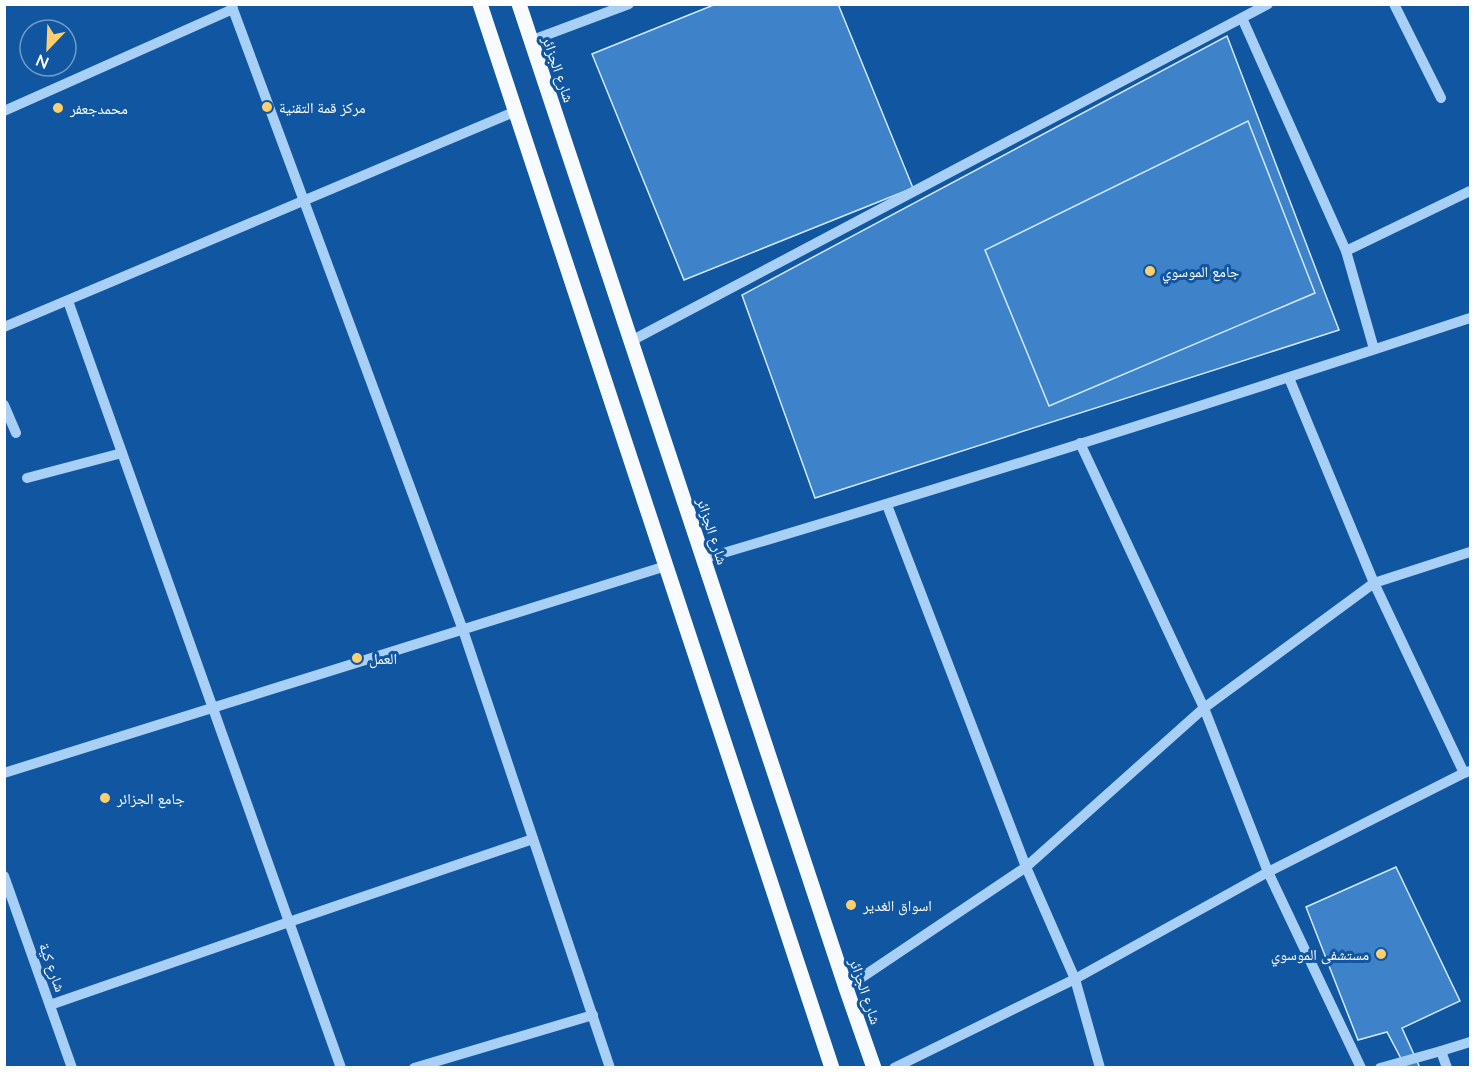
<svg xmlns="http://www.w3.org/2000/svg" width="1475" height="1072" font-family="Lato,'Noto Naskh Arabic',sans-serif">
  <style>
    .building { fill: #3e82c9; stroke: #d1e8fe; stroke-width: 1.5 }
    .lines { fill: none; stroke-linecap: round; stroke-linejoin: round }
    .minor { stroke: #a8cff6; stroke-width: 10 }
    .major { stroke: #f7faff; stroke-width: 15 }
    .poi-dot { fill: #ffce6d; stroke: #1056a1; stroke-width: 2 }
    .labels { text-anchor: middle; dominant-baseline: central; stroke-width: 6; stroke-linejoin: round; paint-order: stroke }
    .street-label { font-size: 15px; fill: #fff; stroke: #1056a1 }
    .poi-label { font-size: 15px; fill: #fff; stroke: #1056a1; text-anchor: start }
  </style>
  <rect width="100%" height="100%" fill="#1056a1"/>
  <!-- building -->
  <g class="building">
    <polygon points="716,4 838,4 913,188 684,280 592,54"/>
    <polygon points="1227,36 1339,330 815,498 742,295"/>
    <polygon points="1248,121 1315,293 1049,406 985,250"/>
    <polygon points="1396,867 1460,1001 1402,1028 1420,1068 1406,1068 1387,1032 1358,1040 1306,907"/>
  </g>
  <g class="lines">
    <!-- minor -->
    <g class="minor">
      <polyline points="231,4 463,630 610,1068"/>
      <polyline points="1394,4 1441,98"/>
      <polyline points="1242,18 1346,251 1374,349"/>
      <polyline points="530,41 629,4"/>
      <polyline points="4,111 233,9"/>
      <polyline points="1346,251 1470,191"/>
      <polyline points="68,301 341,1068"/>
      <polyline points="4,327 514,112"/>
      <polyline points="631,341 1268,4"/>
      <polyline points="1289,378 1374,583 1464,773"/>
      <polyline points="4,405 16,433"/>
      <polyline points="1080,443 1204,708 1268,872 1361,1068"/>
      <polyline points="27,478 122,453"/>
      <polyline points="887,505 1026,867 1075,979 1100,1068"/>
      <path d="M703 559C960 483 1216 402 1470 318"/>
      <polyline points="4,773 666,566"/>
      <polyline points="4,876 72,1068"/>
      <polyline points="846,988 1026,867 1204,708 1374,583 1470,552"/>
      <polyline points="50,1005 289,922 533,839"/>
      <polyline points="1441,1051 1447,1068"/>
      <polyline points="414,1068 593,1015"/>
      <polyline points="894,1068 1075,979 1268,872 1464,773 1470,771"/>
      <polyline points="1380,1068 1441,1051 1470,1042"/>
    </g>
    <!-- major -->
    <g class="major">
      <polyline points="480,4 832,1068"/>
      <polyline points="519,4 846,988 874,1068"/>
    </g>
  </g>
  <!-- markers -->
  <g class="poi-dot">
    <circle cx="267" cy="107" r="6"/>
    <circle cx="58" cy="108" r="6"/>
    <circle cx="1150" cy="271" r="6"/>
    <circle cx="357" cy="658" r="6"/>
    <circle cx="105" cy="798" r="6"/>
    <circle cx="851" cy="905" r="6"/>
    <circle cx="1381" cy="954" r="6"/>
  </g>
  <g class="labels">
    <!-- street labels -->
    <g class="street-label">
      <text transform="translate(559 69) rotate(71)">شارع الجزائر</text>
      <text transform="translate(713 531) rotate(72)">شارع الجزائر</text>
      <text transform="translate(53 967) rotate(70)">شارع كية</text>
      <text transform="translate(866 991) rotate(71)">شارع الجزائر</text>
    </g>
    <!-- poi labels -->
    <g class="poi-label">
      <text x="279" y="107">مركز قمة التقنية</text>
      <text x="70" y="108">محمدجعفر</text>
      <text x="1162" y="271">جامع الموسوي</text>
      <text x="369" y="658">العمل</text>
      <text x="117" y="798">جامع الجزائر</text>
      <text x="863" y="905">اسواق الغدير</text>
      <text x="1369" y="954" text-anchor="end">مستشفى الموسوي</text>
    </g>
  </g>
  <!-- border -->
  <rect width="1475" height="1072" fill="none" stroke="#ffffff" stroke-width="12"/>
  <!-- north arrow -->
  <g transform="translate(48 48) rotate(203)"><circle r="28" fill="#1056a1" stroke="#709ac7" stroke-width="1.5"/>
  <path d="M0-4.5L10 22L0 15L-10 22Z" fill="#ffce6d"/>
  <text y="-9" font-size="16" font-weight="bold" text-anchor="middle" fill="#ffffff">N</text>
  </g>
</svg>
